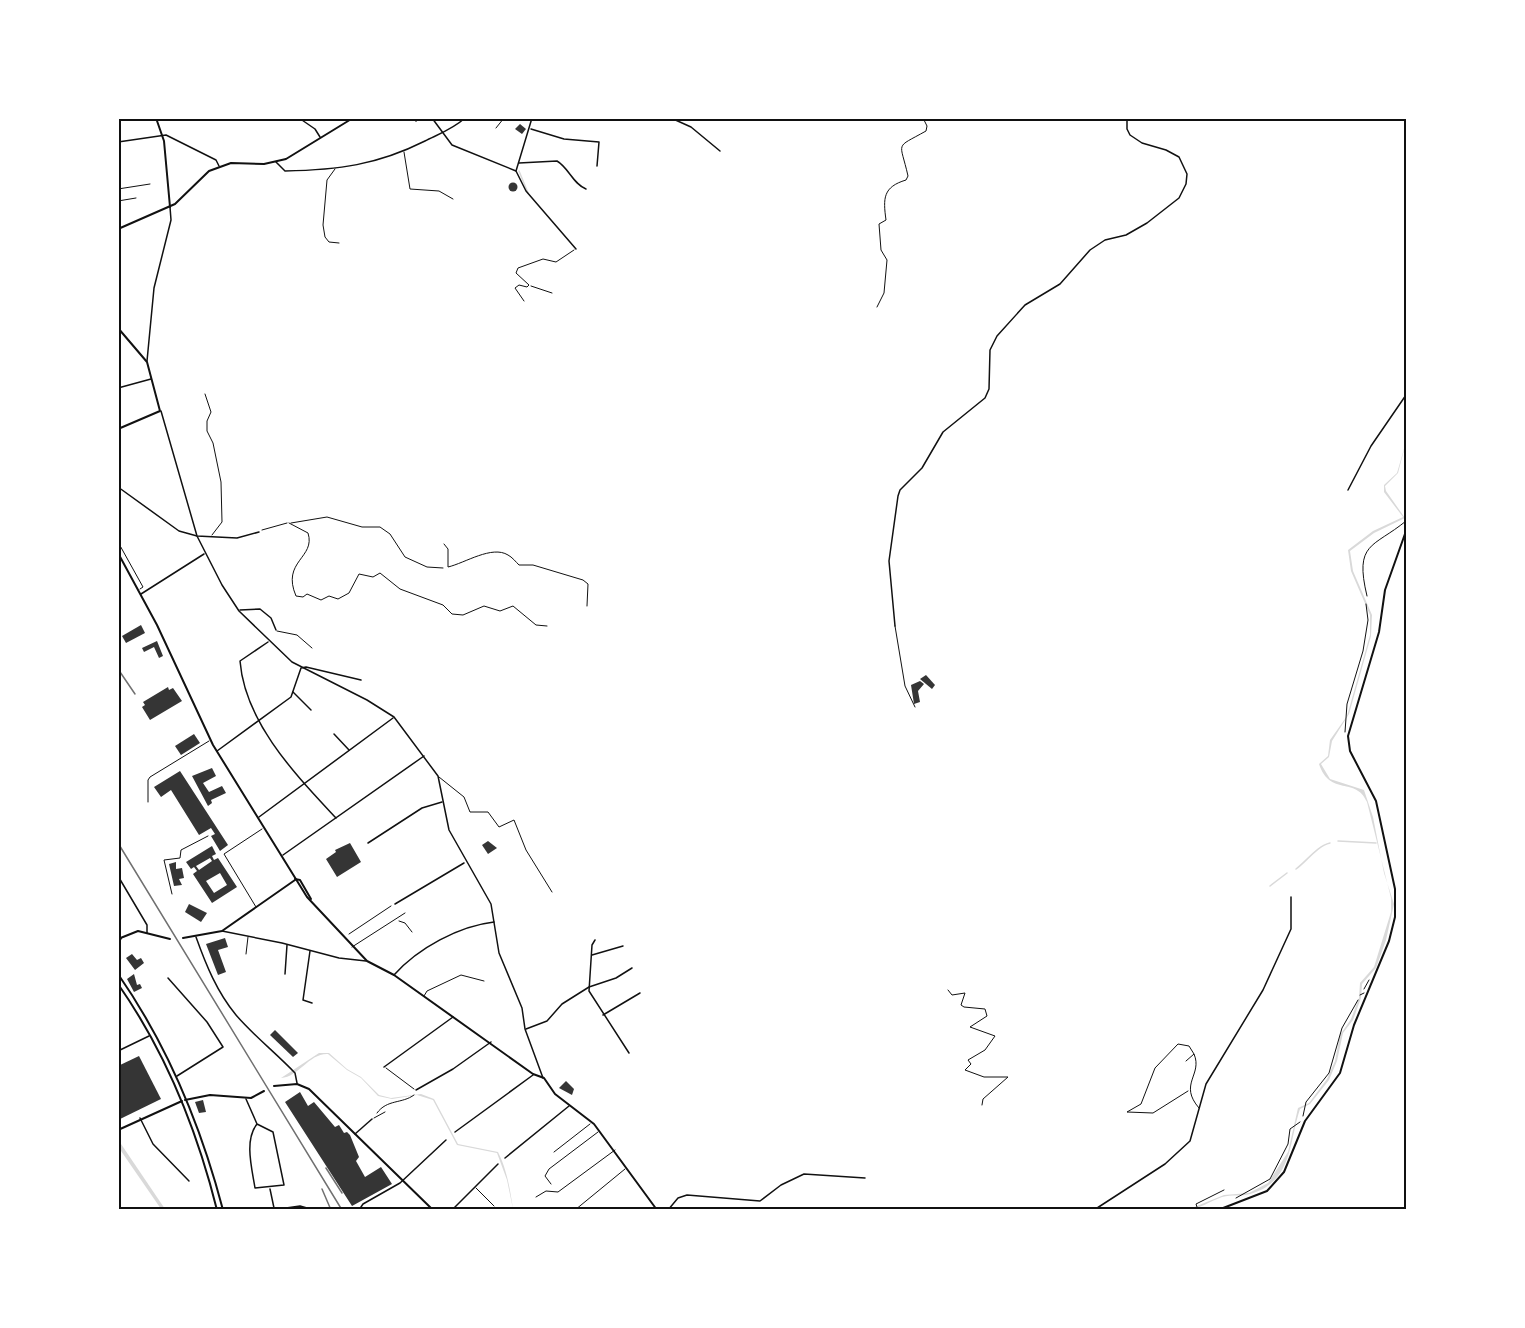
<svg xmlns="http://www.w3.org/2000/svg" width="1525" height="1328" font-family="Rubik,sans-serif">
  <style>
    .water { fill: #d9d9d9 }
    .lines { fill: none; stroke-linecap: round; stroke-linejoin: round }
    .stream { stroke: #d9d9d9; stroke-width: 1.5 }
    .building { fill: #353535; fill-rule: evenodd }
    .path { stroke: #111; stroke-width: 1 }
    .service { stroke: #111; stroke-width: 1 }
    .minor { stroke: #111; stroke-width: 1.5 }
    .tertiary { stroke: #111; stroke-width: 2 }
    .secondary { stroke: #111; stroke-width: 2 }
    .primary { stroke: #111; stroke-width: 2 }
    .rail { stroke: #707070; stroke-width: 1.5 }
    .neatline { fill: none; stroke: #111; stroke-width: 2 }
  </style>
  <rect width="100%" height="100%" fill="#fff"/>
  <!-- water -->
  <g class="water">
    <path d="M1406 442 1398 473 1385 486 1386 491 1405 518 1374 533 1350 551 1353 571 1372 615 1371 636 1349 714 1332 741 1329 757 1321 764 1330 779 1364 790 1373 817 1384 873 1394 904 1386 940 1376 968 1362 984 1361 998 1353 1020 1343 1033 1337 1061 1329 1080 1310 1104 1300 1109C1289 1141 1293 1182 1250 1194 1241 1197 1232 1194 1222 1197 1211 1201 1199 1209 1187 1210L1224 1195 1249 1193 1268 1183 1288 1152 1298 1108 1309 1103 1327 1079 1335 1061 1340 1035 1351 1019 1359 998 1360 983 1374 967 1391 912V898L1367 802C1356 776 1330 797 1319 764L1328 756 1330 740 1347 716 1370 635V615L1351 571 1348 550 1373 531 1403 517 1384 492V485L1397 473Z"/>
    <path d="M319 1053H329L347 1069 361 1077 379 1095 391 1098 421 1094 434 1099 458 1144 498 1152C507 1170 510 1189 513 1209L507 1180 497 1153 457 1145 433 1100 417 1095 392 1099 378 1096 361 1078 347 1070 328 1054C309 1053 299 1077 281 1078Z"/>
    <polygon points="119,1141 165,1209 161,1209 119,1148"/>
  </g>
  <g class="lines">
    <!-- stream -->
    <g class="stream">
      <polyline points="519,171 528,193"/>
      <polyline points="1338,841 1376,843"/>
      <path d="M1296 869C1307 861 1317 846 1330 843"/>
      <polyline points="1270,886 1287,873"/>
    </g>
  </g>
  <!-- building -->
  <g class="building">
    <polygon points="520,124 526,129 522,134 515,129"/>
    <circle cx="513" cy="187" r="4.5"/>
    <polygon points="141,625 145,633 126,643 122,636"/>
    <polygon points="157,641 163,656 159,658 154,647 144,652 142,648"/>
    <polygon points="926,675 935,685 932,689 920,679"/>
    <polygon points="920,681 924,684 918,691 920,702 914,704 911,685"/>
    <polygon points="168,687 169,690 173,688 182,701 150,720 142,707 145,705 143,702"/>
    <polygon points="194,734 200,743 181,755 175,746"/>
    <polygon points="212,768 216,776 203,783 209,792 222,786 226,793 211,800 212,803 208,806 192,776"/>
    <polygon points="180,771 228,845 220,851 211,836 215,834 211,828 199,835 171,790 161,797 154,787"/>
    <polygon points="488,841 497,848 488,854 482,845"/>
    <polygon points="350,843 361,862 337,877 326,859 336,852 335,850"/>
    <path d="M212 846 216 854 212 856 214 860 218 858 237 887 212 903 193 874 197 871 194 867 191 869 186 862ZM210 858 212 861 199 870 196 866ZM220 873 227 885 214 893 206 881Z"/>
    <polygon points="176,862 176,869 182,868 184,878 179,879 182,885 174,886 169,864"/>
    <polygon points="189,904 207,913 201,922 185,912"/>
    <polygon points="225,938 228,947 218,950 226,972 218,975 206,944"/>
    <polygon points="132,954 137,960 141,958 144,963 135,970 126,958"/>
    <polygon points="134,974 137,985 140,984 142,988 134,992 127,979"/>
    <polygon points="275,1030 298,1053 293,1057 270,1035"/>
    <polygon points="139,1056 161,1099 118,1120 118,1066"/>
    <polygon points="566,1081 574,1089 572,1095 559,1088"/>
    <polygon points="300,1092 308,1106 314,1102 335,1127 339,1125 344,1133 347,1132 350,1135 359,1157 356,1161 365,1177 381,1167 392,1184 352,1206 285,1102"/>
    <polygon points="203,1100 206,1112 199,1113 195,1102"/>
  </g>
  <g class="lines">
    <!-- path -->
    <g class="path">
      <polyline points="118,189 150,184"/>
      <polyline points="118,201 136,198"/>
      <path d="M877 307 884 293 887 260 881 250 879 224 886 220C883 198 883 187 906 180L908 176C900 140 894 149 926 131L927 126 923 118"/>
      <path d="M289 523 308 533C316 558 281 561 296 596L303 597 307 594 321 600 329 596 338 599 349 593 359 574 373 577 380 573 400 589 443 605 452 614 463 615 484 606 500 611 513 606 536 625 547 626"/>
      <polyline points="291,523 327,517 362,527 380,527 390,534 405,557 427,567 443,568"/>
      <polyline points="262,530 287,523"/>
      <path d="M444 544 448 549V567C465 563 492 545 508 555 512 557 516 562 519 565H533L583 580 588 584 587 606"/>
      <path d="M1367 596C1354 542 1373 548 1406 521"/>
      <polyline points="1345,732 1347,704 1363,651 1368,620 1366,604"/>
      <polyline points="399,921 405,923 412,932"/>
      <polyline points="349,934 391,906"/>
      <polyline points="1364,989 1369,980"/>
      <polyline points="948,990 952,995 965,993 961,1005 964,1007 985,1009 987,1016 970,1027 995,1036 985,1050 968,1060 971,1064 965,1070 984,1077 1008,1077 983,1099 982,1105"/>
      <path d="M377 1113C387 1099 402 1104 414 1095"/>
      <polyline points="1303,1116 1306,1102 1329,1073 1342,1028 1358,1000"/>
      <polyline points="1236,1198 1270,1179 1288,1144 1290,1129 1300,1122"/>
    </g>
    <!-- service -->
    <g class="service">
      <polyline points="496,128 504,118"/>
      <polyline points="404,152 410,189 439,191 453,199"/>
      <polyline points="335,169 327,180 323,225 325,237 329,242 339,243"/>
      <polyline points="531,286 552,293"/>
      <polyline points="524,301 515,288 519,285 527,287 529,285 516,273 518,268 543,259 556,262 574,250"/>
      <polyline points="205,394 211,412 207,421 207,431 213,443 221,482 222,522 212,535"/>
      <polyline points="118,542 143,587 140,589"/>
      <polyline points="895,626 905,686 915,707"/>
      <polyline points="277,631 297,635 312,648"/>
      <polyline points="439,777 464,797 470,812 488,812 499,827 514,820 526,850 552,892"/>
      <polyline points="148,802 148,780 150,777 209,741"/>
      <polyline points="172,894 164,860 180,858 181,850 208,836"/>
      <polyline points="256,907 224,854 262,829"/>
      <polyline points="352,947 405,913"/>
      <polyline points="246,954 248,937"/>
      <polyline points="1360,995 1364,993"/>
      <polyline points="424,996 427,991 461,975 484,981"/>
      <path d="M1186 1061 1194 1054C1203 1075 1178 1084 1199 1108"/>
      <polyline points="386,1068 414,1089"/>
      <polyline points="1188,1091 1153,1113 1127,1112 1141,1104 1155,1068 1178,1044 1189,1046 1194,1054"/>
      <polyline points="374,1118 385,1112"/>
      <polyline points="554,1152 590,1124"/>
      <polyline points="551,1184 545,1176 549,1169 598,1132"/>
      <polyline points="476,1188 494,1206"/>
      <polyline points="536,1197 546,1191 558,1192 615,1150"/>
      <polyline points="575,1210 625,1169"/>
      <polyline points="1198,1210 1196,1204 1224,1190"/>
    </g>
    <!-- minor -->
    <g class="minor">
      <polyline points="299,118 315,129 320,137"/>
      <polyline points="412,118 416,121 419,118"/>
      <polyline points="432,118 452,145 516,171"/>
      <polyline points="532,118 516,171 526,191 576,249"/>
      <polyline points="671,118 691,127 720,151"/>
      <polyline points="531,129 564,139 599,142 597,166"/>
      <polyline points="118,142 166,135 216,160 219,166"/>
      <path d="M276 162 285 171C338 170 377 165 425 141 439 134 453 129 465 118"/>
      <path d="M519 163 557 161C569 168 573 184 586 189"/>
      <polyline points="147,361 154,288 171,220 170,207"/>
      <polyline points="118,388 151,379"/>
      <polyline points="161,411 197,536 222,585 239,611 292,662 367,700 394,717 438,776 449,830 491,904 499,953 522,1008 525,1029 543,1078"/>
      <polyline points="118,487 179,531 197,536 237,538 259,532"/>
      <polyline points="1348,490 1371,446 1406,395"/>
      <polyline points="141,594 204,554"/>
      <polyline points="240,610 260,609 271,618 276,630"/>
      <polyline points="895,626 889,561 898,496 900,490 922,468 943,432 985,398 989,389 990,350 997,336 1025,305 1060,284 1090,250 1105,240 1126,235 1147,223 1179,198 1186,184 1187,174 1179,157 1166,150 1142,143 1130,135 1127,129 1127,118"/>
      <path d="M268 642 240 661C245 723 296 775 336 818"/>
      <polyline points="293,692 311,710"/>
      <polyline points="334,734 349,750"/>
      <polyline points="217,751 291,697 301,668 306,667 361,680"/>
      <polyline points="259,817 393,718"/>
      <polyline points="368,843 422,808 442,802"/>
      <polyline points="283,855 424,756"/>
      <polyline points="118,876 147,925 147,933"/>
      <polyline points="395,904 464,863"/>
      <polyline points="222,931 282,943 339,958 366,961"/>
      <path d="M196 937C206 965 217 992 236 1015 254 1036 276 1053 295 1073L297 1083"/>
      <polyline points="595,940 592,945 589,991 629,1053"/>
      <polyline points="310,951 303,1000 312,1003"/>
      <polyline points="592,955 623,946"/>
      <polyline points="285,974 287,945"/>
      <path d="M394 975C418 948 459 926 494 922"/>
      <polyline points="168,978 207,1022 223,1047 177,1076"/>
      <polyline points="603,1015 640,993"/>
      <polyline points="526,1029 547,1021 562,1004 589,987 616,978 632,968"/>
      <polyline points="118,1051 149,1036"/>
      <polyline points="384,1067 453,1017"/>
      <polyline points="416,1090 453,1069 491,1042"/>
      <path d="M246 1099 257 1124 273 1132 284 1185 255 1188C252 1169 244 1140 257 1124"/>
      <polyline points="140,1118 153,1144 189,1181"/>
      <polyline points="455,1132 533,1075"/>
      <polyline points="355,1134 372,1119"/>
      <polyline points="505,1158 569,1106"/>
      <polyline points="270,1189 274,1208"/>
      <polyline points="272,1210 300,1206 314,1210"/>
      <polyline points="359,1210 363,1204 400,1183 446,1140"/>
      <polyline points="452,1210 498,1164"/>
      <polyline points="668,1210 678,1198 687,1195 760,1201 781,1185 804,1174 865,1178"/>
      <polyline points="1094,1210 1165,1164 1190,1141 1206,1084 1263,990 1291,929 1291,897"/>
    </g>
    <!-- tertiary -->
    <g class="tertiary">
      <polyline points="156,118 164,141 170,207"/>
      <polyline points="118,328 147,362 160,411 118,429"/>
      <polyline points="118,553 157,625 213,745 307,897 367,961 394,975 533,1074 544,1078 555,1094 594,1124 657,1210"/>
      <polyline points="295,879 300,880 311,899"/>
      <polyline points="183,938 222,931 295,880"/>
      <polyline points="118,939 138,931 170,939"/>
      <polyline points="118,944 121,938"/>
      <polyline points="118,1130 182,1101"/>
    </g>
    <!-- secondary -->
    <g class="secondary">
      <polyline points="118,229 175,204 209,171 231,163 264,164 286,159 353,118"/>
      <polyline points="274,1086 297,1084 309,1089 433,1210"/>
      <polyline points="185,1100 210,1095 251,1098 264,1091"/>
      <polyline points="1218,1210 1267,1191 1284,1172 1305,1121 1340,1073 1354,1025 1389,941 1395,917 1395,889 1376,801 1350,751 1348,736 1379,632 1385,590 1406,531"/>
    </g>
    <!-- primary -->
    <g class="primary">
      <path d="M118 974C168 1046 201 1126 223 1210"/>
      <path d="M118 984C165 1051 197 1130 217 1210"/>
    </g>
    <!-- rail -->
    <g class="rail">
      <polyline points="118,669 135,694"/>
      <polyline points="118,843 342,1210"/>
      <polyline points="326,1168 342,1193"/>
      <polyline points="322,1189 331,1210"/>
    </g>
  </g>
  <!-- border -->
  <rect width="1525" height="1328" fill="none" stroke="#ffffff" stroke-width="240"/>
  <rect x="120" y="120" width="1285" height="1088" class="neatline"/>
</svg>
